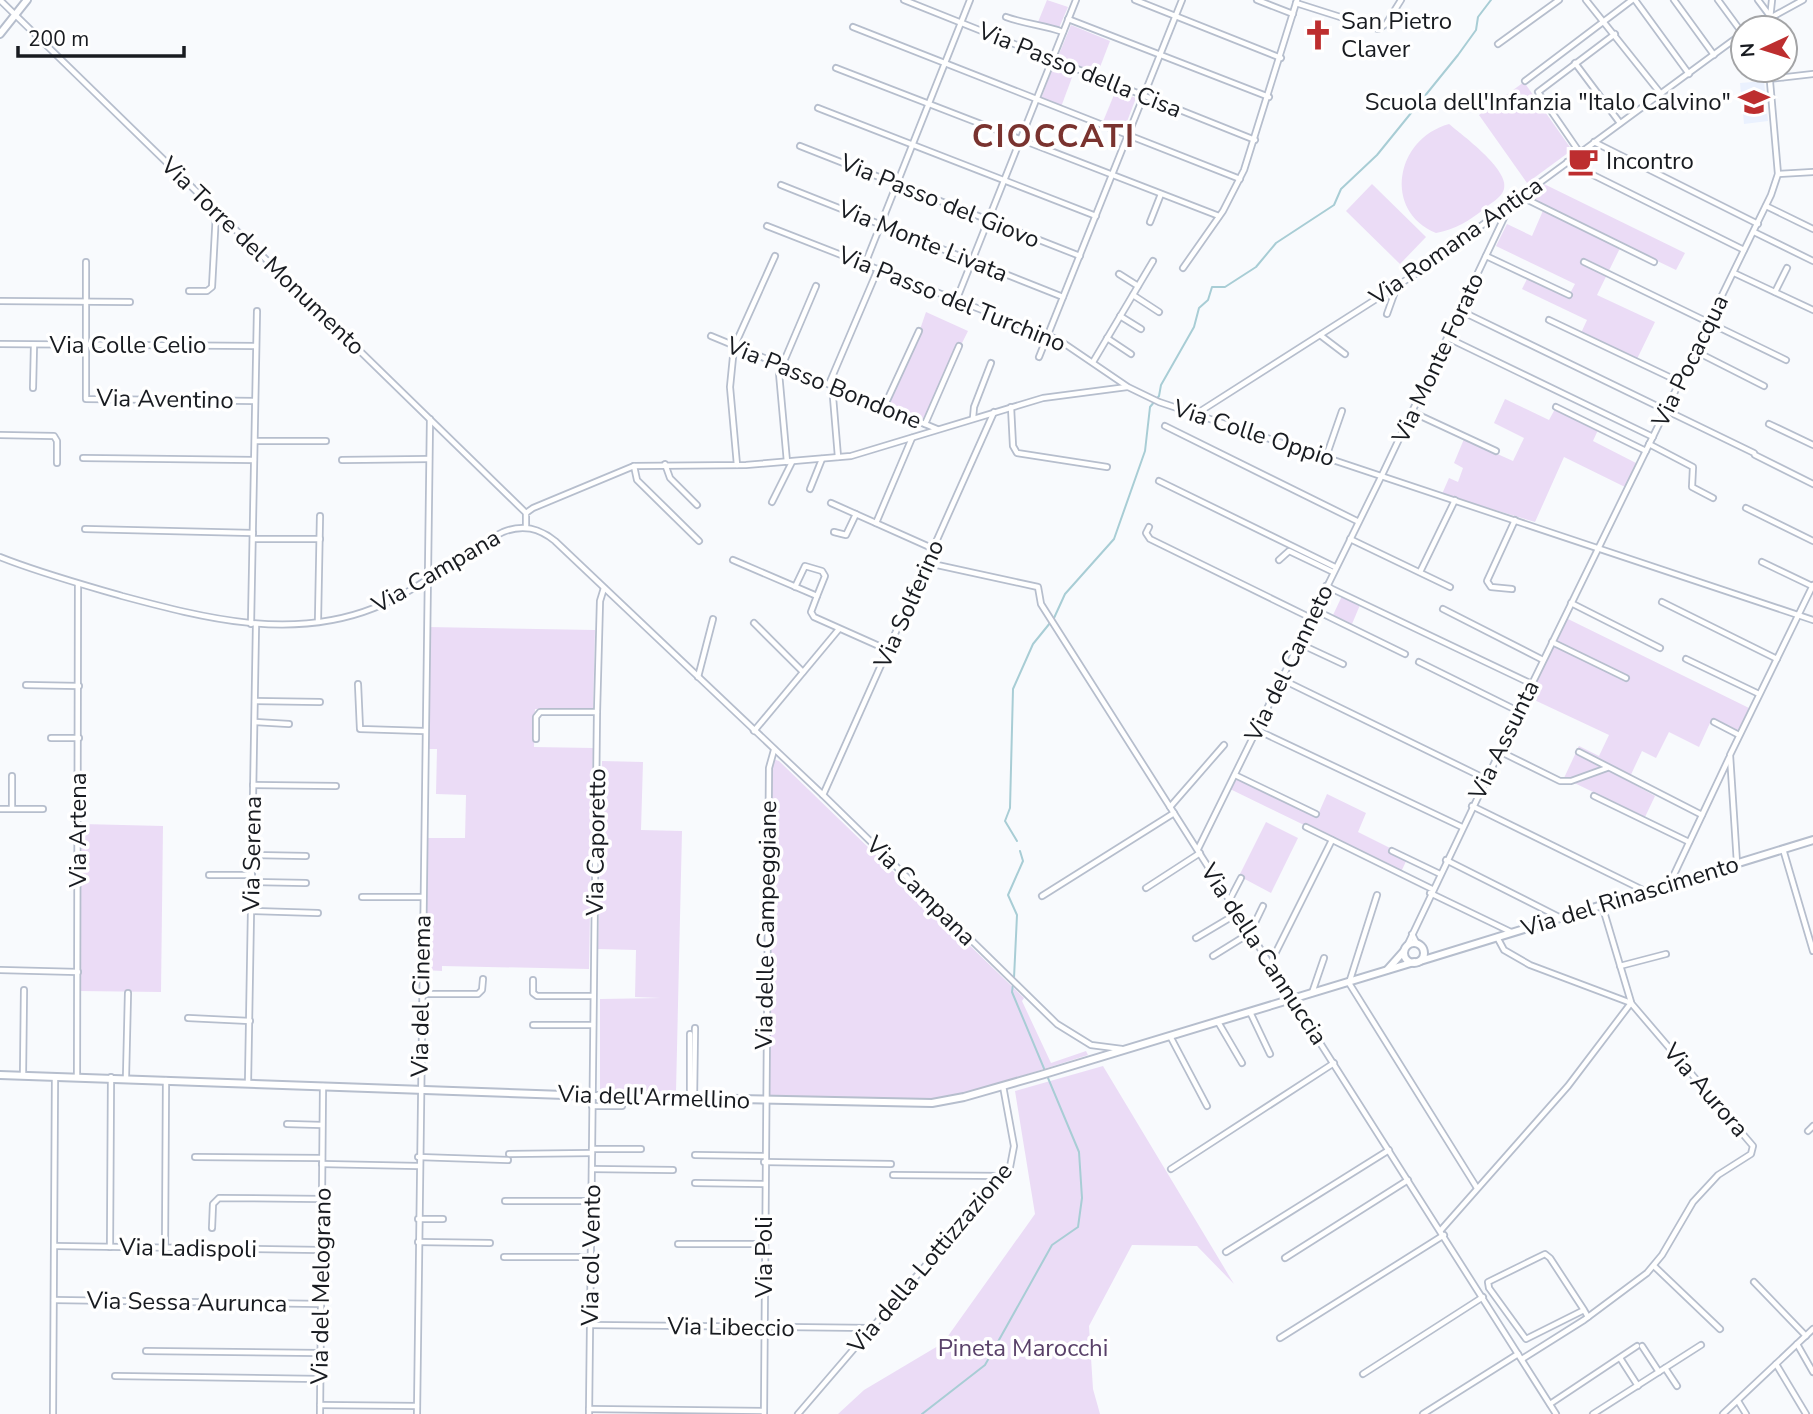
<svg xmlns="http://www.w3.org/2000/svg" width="1813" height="1414" font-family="'Nunito Sans',sans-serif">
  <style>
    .built { fill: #eaf1fe }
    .green { fill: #ebdcf6 }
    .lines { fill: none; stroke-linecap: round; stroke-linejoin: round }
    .stream { stroke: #a8cdd5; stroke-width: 2 }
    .street-casing { stroke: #b6becd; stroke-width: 8 }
    .secondary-casing { stroke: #b6becd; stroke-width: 10 }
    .street { stroke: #fff; stroke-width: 4.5 }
    .secondary { stroke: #fff; stroke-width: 6 }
    .labels { text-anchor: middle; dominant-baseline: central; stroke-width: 7; stroke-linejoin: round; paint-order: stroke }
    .poi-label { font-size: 24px; fill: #181b20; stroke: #fff; text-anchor: start }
    .street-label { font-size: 24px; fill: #181b20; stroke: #fff }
    .park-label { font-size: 24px; fill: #594169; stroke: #fff }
    .district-label { font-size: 32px; font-weight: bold; letter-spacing: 2px; fill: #7a332f; stroke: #fff }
  </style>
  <rect width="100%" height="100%" fill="#f8fafd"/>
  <!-- built -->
  <polygon class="built" points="1764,81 1768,121 1744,124 1740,83"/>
  <!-- green -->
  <g class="green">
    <polygon points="1047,0 1068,7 1058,30 1038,22"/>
    <polygon points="1071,25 1110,41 1097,75 1057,59"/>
    <polygon points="1054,64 1074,72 1061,107 1041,99"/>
    <polygon points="1524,82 1572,150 1527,183 1479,115"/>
    <polygon points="1116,90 1136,98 1123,132 1102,124"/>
    <path d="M1449 124C1462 135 1510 170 1504 189 1502 197 1491 203 1485 208 1471 220 1454 230 1436 233 1383 211 1395 139 1449 124Z"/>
    <polygon points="1372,184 1426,237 1400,264 1346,211"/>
    <polygon points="1544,184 1685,253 1676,270 1622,244 1597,295 1655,322 1637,359 1581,333 1587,320 1522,289 1527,279 1568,297 1575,284 1496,246 1507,224 1532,236 1545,206 1526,197"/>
    <polygon points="926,312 968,331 961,345 958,344 923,422 886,405 914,347"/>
    <polygon points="1505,399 1549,420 1555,409 1598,430 1593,441 1636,463 1625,487 1564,457 1535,522 1442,494 1449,478 1458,482 1463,468 1454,463 1464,439 1513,461 1524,438 1494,423"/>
    <polygon points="1342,596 1360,605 1352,624 1333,615"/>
    <polygon points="1566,618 1749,708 1736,736 1710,723 1699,747 1669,732 1656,758 1642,751 1628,781 1655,796 1645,817 1564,778 1579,746 1599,756 1609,735 1528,697"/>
    <polygon points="428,627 595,630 593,710 535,709 534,747 593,748 589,969 442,966 442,971 425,970 427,838 465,838 466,795 436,794 437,749 425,749"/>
    <polygon points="773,759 779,761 1024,998 1022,1001 1051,1063 1086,1051 1088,1055 949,1099 905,1103 767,1096 770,768"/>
    <polygon points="602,761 643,762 641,830 682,831 676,1092 600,1090 600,999 661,998 635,997 636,950 598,949"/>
    <polygon points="1236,778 1317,817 1327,794 1366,813 1358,832 1408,857 1401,872 1230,789"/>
    <polygon points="1266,822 1298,838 1271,893 1239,876"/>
    <polygon points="82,824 163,826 161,992 79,991"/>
    <polygon points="1103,1066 1234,1284 1197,1246 1132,1245 1089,1326 1093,1389 1100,1414 838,1414 864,1390 943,1343 1035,1214 1015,1091"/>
  </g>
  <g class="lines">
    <!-- stream -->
    <g class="stream">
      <polyline points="1054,618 1065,594 1114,539 1145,451 1150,407 1159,396 1161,385 1194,327 1199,308 1208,300 1212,287 1225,287 1256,267 1276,243 1334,205 1341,189 1377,155 1458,55 1476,30 1478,17 1491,0"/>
      <polyline points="1017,841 1005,821 1010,808 1013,689 1033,644 1050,623"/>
      <polyline points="1014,978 1017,915 1008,895 1023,861 1020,851"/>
      <polyline points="922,1414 985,1365 1052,1245 1078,1227 1082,1198 1079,1152 1012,992 1013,984"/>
    </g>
    <!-- street casing -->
    <g class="street-casing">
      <g id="street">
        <polyline points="0,0 526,513"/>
        <polyline points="904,0 1255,140"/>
        <polyline points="1135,0 1281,58"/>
        <polyline points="1257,0 1293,14"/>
        <polyline points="1586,0 1661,94"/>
        <polyline points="1635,0 1689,74"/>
        <polyline points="1674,0 1714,55"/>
        <polyline points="1718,0 1743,34"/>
        <polyline points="1758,0 1770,16"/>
        <polyline points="1296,3 1378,29 1386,24 1401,0"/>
        <path d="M1006 17C1025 24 1044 25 1063 32"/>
        <polyline points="1068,19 1269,97"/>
        <polyline points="853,27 1240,179"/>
        <polyline points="1752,28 1803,0"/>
        <polyline points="1769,28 1772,0"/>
        <polyline points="1498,44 1559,0"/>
        <polyline points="1575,63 1620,123"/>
        <polyline points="836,68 1219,216"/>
        <polyline points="1773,70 1783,77"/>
        <polyline points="1769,79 1813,74"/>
        <polyline points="1525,81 1632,0"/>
        <polyline points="818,108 1096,216"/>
        <polyline points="1594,142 1758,224"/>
        <polyline points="800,146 1080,256"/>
        <polyline points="1580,153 1538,92 1615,34"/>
        <polyline points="1567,162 1744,250"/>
        <polyline points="1778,174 1813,172"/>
        <polyline points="781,185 1063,297"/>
        <polyline points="1520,196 1654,262"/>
        <polyline points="1766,206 1813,229"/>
        <polyline points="1150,222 1161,194"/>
        <polyline points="767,226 1059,340 1128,387 1159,402 1813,620"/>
        <polyline points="1754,232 1813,261"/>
        <polyline points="1486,256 1569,295"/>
        <polyline points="86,262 86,399 255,401"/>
        <polyline points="1584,262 1786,360"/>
        <polyline points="865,264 970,0"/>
        <polyline points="1183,268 1223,211 1244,170 1297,0"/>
        <polyline points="1734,273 1813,310"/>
        <polyline points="1119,274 1138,286"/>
        <polyline points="189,291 207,291 212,287 216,213"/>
        <polyline points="1775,292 1787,268"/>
        <polyline points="1133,295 1159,312"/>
        <polyline points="0,301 130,302"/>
        <polyline points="956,301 1076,0"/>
        <polyline points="1461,311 1754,453"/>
        <polyline points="1387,314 1397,286"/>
        <polyline points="1120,316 1141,329"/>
        <polyline points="1549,320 1680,382"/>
        <polyline points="1320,335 1345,354"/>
        <polyline points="711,336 937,429"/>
        <polyline points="1107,338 1131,354"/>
        <polyline points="1448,338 1653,437"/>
        <polyline points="0,344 256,346"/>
        <polyline points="1695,351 1764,386"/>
        <polyline points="1039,357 1182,0"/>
        <polyline points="1093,362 1153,261"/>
        <polyline points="829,384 878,269"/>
        <polyline points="832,385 838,457"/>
        <polyline points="33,388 34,345"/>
        <polyline points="884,407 919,331"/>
        <polyline points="1011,407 1013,446 1017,453 1107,467"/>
        <polyline points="1556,407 1646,451"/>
        <polyline points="1412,412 1496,451"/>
        <polyline points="1196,414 1417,273 1743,33"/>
        <polyline points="973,418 974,407 991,363"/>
        <polyline points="925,424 959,346"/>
        <polyline points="1769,424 1813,445"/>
        <polyline points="1165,426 1357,521"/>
        <polyline points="0,435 54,436 57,441 57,463"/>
        <polyline points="255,441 326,441"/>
        <polyline points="1649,444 1693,467 1692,487 1713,498"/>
        <polyline points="1755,455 1813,484"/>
        <polyline points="1326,457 1342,411"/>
        <polyline points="83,458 254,460"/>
        <polyline points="342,460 429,459"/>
        <polyline points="787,462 779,373 816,286"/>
        <polyline points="665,464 670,478 697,505"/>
        <polyline points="737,465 730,387 734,347 775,256"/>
        <polyline points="634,466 637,480 699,541"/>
        <polyline points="1159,481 1335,567"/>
        <polyline points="810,489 822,459"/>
        <polyline points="772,502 792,462"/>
        <polyline points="831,503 934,549"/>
        <polyline points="1746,508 1813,541"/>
        <polyline points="876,523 912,438"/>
        <polyline points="526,527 526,513 533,508 634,466 746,465 851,456 1043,398 1127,387"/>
        <polyline points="1149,527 1146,533 1150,539 1311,618"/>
        <polyline points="85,529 253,533"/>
        <polyline points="834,532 846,535 856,514"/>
        <polyline points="253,539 320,539"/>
        <polyline points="1350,539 1450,587"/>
        <path d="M0 557C40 573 81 584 122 596 204 618 291 641 374 608 421 590 458 554 503 532 523 524 539 528 555 541L823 795 1057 1024 1091 1045 1122 1049"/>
        <polyline points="733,560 817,596 811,612 814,617 888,650"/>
        <polyline points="1279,560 1289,551 1333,572"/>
        <polyline points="1762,562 1812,586"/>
        <polyline points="928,563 1038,587 1041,604 1556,1414"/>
        <polyline points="1420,572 1455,500"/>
        <polyline points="1326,586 1532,684"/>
        <polyline points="795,587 805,566 822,571 825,576 817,596"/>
        <polyline points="1512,589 1491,587 1487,581 1515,520"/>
        <polyline points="1662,602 1777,659"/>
        <polyline points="1571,603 1660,648"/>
        <polyline points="1443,609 1543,660"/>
        <polyline points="1315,610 1405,654"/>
        <polyline points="318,620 320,516"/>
        <polyline points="754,623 803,672"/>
        <polyline points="251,624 257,311"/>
        <polyline points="1552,642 1626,678"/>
        <polyline points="1298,643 1343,664"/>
        <polyline points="1686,659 1759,694"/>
        <polyline points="1419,662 1518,711"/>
        <polyline points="698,677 713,619"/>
        <polyline points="1281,679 1486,779"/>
        <polyline points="358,684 360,729 424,731"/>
        <polyline points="26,685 79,686"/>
        <polyline points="255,701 320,702"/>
        <polyline points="255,722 289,724"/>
        <polyline points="1714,722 1739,735"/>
        <polyline points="1257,730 1462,827"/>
        <polyline points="754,731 839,629"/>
        <polyline points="51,738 79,738"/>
        <polyline points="536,739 536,717 540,712 597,712"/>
        <polyline points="1499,751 1560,781 1571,781 1607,768"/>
        <polyline points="1579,752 1702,815"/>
        <polyline points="1235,775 1316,814"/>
        <polyline points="253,785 336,786"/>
        <polyline points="823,795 994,412"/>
        <polyline points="1594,796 1689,842"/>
        <polyline points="1472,806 1645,891"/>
        <polyline points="12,807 12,776"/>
        <polyline points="1170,807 1224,745"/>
        <polyline points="0,809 43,809"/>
        <polyline points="1306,827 1432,889"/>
        <polyline points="1198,849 1382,475 1511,203"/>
        <polyline points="1783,849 1813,951"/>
        <polyline points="1392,851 1440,874"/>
        <polyline points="252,855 306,856"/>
        <polyline points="1446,860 1561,918"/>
        <polyline points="1737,863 1730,755 1813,585"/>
        <polyline points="209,875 252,875"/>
        <polyline points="252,882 306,883"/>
        <polyline points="1670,883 1729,758"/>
        <polyline points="1146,888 1200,853"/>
        <polyline points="1430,893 1511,932"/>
        <polyline points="1377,895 1349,983 1477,1188"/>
        <polyline points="1042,896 1174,813"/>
        <polyline points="362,897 422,897"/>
        <polyline points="1230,899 1241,878"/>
        <polyline points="1602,905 1631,1002"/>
        <polyline points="251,911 318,913"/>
        <polyline points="1412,934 1417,944"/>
        <polyline points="1497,937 1504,950 1530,965 1631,1003 1753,1146 1751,1154 1718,1175 1693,1202 1662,1255 1647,1273 1584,1320 1522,1359"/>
        <polyline points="1196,938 1238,913"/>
        <polyline points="1407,946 1532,684 1771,195 1778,174 1769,70"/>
        <polyline points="1213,956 1250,933 1263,906"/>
        <polyline points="1270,964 1332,840"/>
        <polyline points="1620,966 1666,954"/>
        <polyline points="0,970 78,972"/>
        <polyline points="533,980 533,993 537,996 593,996"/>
        <polyline points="1312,993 1324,958"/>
        <polyline points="421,994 478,994 482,990 483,979"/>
        <polyline points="1250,1012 1270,1054"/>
        <polyline points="188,1018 250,1021"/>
        <polyline points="1218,1022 1242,1063"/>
        <polyline points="533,1025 593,1025"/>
        <polyline points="1170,1036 1207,1106"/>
        <polyline points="23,1075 24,990"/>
        <polyline points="77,1076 78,584"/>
        <polyline points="126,1077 128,993"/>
        <polyline points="248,1083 256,625"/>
        <polyline points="690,1098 690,1034"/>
        <polyline points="694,1099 695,1028"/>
        <polyline points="592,1106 622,1106"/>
        <polyline points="287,1124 322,1125"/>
        <polyline points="1808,1131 1813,1126"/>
        <polyline points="592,1149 641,1149"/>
        <polyline points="509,1154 592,1153"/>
        <polyline points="695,1155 764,1156"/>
        <polyline points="195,1157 322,1158"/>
        <polyline points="418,1157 508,1160"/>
        <polyline points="764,1162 891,1164"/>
        <polyline points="322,1164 418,1166"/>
        <polyline points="592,1169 673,1170"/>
        <polyline points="1171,1169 1334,1063"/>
        <polyline points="893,1175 1003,1176"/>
        <polyline points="695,1183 764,1184"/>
        <polyline points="505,1201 591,1201"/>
        <polyline points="418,1219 443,1219"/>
        <polyline points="212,1228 213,1204 219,1198 322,1199"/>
        <polyline points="1441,1230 1568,1086 1631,1003"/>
        <polyline points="418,1242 490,1243"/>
        <polyline points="678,1244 764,1244"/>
        <polyline points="55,1246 321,1250"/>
        <polyline points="110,1247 111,1077"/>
        <polyline points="165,1247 166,1080"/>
        <polyline points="1226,1252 1389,1150"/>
        <polyline points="504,1257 591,1257"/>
        <polyline points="1285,1258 1408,1180"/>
        <polyline points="1654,1266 1720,1329"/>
        <polyline points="1754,1282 1806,1336"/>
        <polyline points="54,1300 321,1304"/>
        <polyline points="1584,1310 1526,1339 1489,1288 1488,1282 1545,1254 1550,1258 1584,1310 1588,1317"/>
        <polyline points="590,1325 872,1328"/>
        <polyline points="1280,1338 1444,1235"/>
        <polyline points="1797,1344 1813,1372"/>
        <polyline points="1642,1346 1659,1372"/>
        <polyline points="146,1351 320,1353"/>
        <polyline points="1620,1358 1638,1386"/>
        <polyline points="1776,1364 1806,1414"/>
        <polyline points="1665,1368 1677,1386"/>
        <polyline points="1363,1374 1483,1297"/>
        <polyline points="115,1376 320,1379"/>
        <polyline points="1738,1401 1746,1414"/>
        <polyline points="1550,1404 1637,1346"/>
        <polyline points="320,1405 417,1406"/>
        <polyline points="589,1409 764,1411"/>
        <polyline points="53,1414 55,1077"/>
        <polyline points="320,1414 323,1086"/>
        <polyline points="417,1414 430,419"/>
        <polyline points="589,1414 597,712 600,601 604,588"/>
        <polyline points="764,1414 769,768 774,750"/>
        <polyline points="798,1414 1010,1167 1014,1146 1003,1086"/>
        <polyline points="1423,1414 1518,1354"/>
        <polyline points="1593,1414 1701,1345"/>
        <polyline points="1723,1414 1813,1329"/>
      </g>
    </g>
    <!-- secondary casing -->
    <g class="secondary-casing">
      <g id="secondary">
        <polyline points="0,34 27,0"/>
        <circle cx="1414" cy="953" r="10"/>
        <polyline points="1417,962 1813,840"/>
        <polyline points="1388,969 1404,951"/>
        <polyline points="0,1075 592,1096 932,1103 964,1097 1041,1075 1414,962"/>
      </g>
    </g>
    <!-- street -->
    <use href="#street" class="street"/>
    <!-- secondary -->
    <use href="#secondary" class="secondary"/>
  </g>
  <!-- icons -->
  <defs>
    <g id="church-bare" transform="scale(2.415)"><path d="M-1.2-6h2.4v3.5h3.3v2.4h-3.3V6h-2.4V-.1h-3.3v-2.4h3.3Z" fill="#bd2e2f" stroke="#fff" stroke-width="2.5" paint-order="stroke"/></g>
    <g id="school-bare" transform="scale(2.415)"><path d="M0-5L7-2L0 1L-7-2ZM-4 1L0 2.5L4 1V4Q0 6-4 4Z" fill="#bd2e2f" stroke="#fff" stroke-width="2.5" paint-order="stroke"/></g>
    <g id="cafe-bare" transform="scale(2.415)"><path d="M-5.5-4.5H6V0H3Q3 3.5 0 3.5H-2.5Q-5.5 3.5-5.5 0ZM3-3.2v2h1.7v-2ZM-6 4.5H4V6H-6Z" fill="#bd2e2f" stroke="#fff" stroke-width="2.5" paint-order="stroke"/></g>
  </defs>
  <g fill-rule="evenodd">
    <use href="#church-bare" x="1318" y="35"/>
    <use href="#school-bare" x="1754" y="102"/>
    <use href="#cafe-bare" x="1583" y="161"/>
  </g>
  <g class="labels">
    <!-- poi labels -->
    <g class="poi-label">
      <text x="1341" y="21">San Pietro<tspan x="1341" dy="28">Claver</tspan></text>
      <text x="1731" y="102" text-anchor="end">Scuola dell'Infanzia "Italo Calvino"</text>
      <text x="1606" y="161">Incontro</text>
    </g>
    <!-- street labels -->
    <g class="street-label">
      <text transform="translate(1080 70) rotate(22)">Via Passo della Cisa</text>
      <text transform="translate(940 201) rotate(22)">Via Passo del Giovo</text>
      <text transform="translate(923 241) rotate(22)">Via Monte Livata</text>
      <text transform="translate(1456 241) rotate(-35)">Via Romana Antica</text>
      <text transform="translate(263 256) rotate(44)">Via Torre del Monumento</text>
      <text transform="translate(952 299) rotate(22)">Via Passo del Turchino</text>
      <text x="128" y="345">Via Colle Celio</text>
      <text transform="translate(1438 358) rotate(-65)">Via Monte Forato</text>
      <text transform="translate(1690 361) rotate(-64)">Via Pocacqua</text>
      <text transform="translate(824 383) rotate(22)">Via Passo Bondone</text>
      <text transform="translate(165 399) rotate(1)">Via Aventino</text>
      <text transform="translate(1254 433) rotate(18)">Via Colle Oppio</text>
      <text transform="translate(436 571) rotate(-30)">Via Campana</text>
      <text transform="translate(909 604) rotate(-66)">Via Solferino</text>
      <text transform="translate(1289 663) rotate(-64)">Via del Canneto</text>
      <text transform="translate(1504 740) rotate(-64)">Via Assunta</text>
      <text transform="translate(78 830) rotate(-90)">Via Artena</text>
      <text transform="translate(596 842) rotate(-89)">Via Caporetto</text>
      <text transform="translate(252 854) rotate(-89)">Via Serena</text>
      <text transform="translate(921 891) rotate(45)">Via Campana</text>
      <text transform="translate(1630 896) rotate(-17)">Via del Rinascimento</text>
      <text transform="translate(766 925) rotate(-89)">Via delle Campeggiane</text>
      <text transform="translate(1264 954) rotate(57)">Via della Cannuccia</text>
      <text transform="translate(421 996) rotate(-89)">Via del Cinema</text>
      <text transform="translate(1706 1090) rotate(49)">Via Aurora</text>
      <text transform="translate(654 1097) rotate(2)">Via dell'Armellino</text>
      <text transform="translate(188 1248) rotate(1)">Via Ladispoli</text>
      <text transform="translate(591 1255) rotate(-89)">Via col Vento</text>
      <text transform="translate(764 1257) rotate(-90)">Via Poli</text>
      <text transform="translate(930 1258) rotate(-50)">Via della Lottizzazione</text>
      <text transform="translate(321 1286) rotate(-89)">Via del Melograno</text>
      <text transform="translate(187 1302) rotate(1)">Via Sessa Aurunca</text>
      <text transform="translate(731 1327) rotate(1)">Via Libeccio</text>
    </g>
    <!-- park labels -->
    <g class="park-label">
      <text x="1023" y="1348">Pineta Marocchi</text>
    </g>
    <!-- district labels -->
    <g class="district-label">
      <text x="1054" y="136">CIOCCATI</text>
    </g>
  </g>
  <!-- north arrow -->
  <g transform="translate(1764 49) rotate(266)"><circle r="33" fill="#ffffff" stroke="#a3a4a6" stroke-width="2"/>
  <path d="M0-5L12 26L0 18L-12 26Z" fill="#bd2e2f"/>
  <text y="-10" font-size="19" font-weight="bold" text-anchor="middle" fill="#181b20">N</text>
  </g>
  <!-- scale -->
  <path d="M18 46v10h166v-10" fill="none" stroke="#181b20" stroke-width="3.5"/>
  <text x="28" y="46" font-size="21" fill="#181b20" stroke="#ffffff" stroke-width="5" paint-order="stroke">200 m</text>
</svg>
